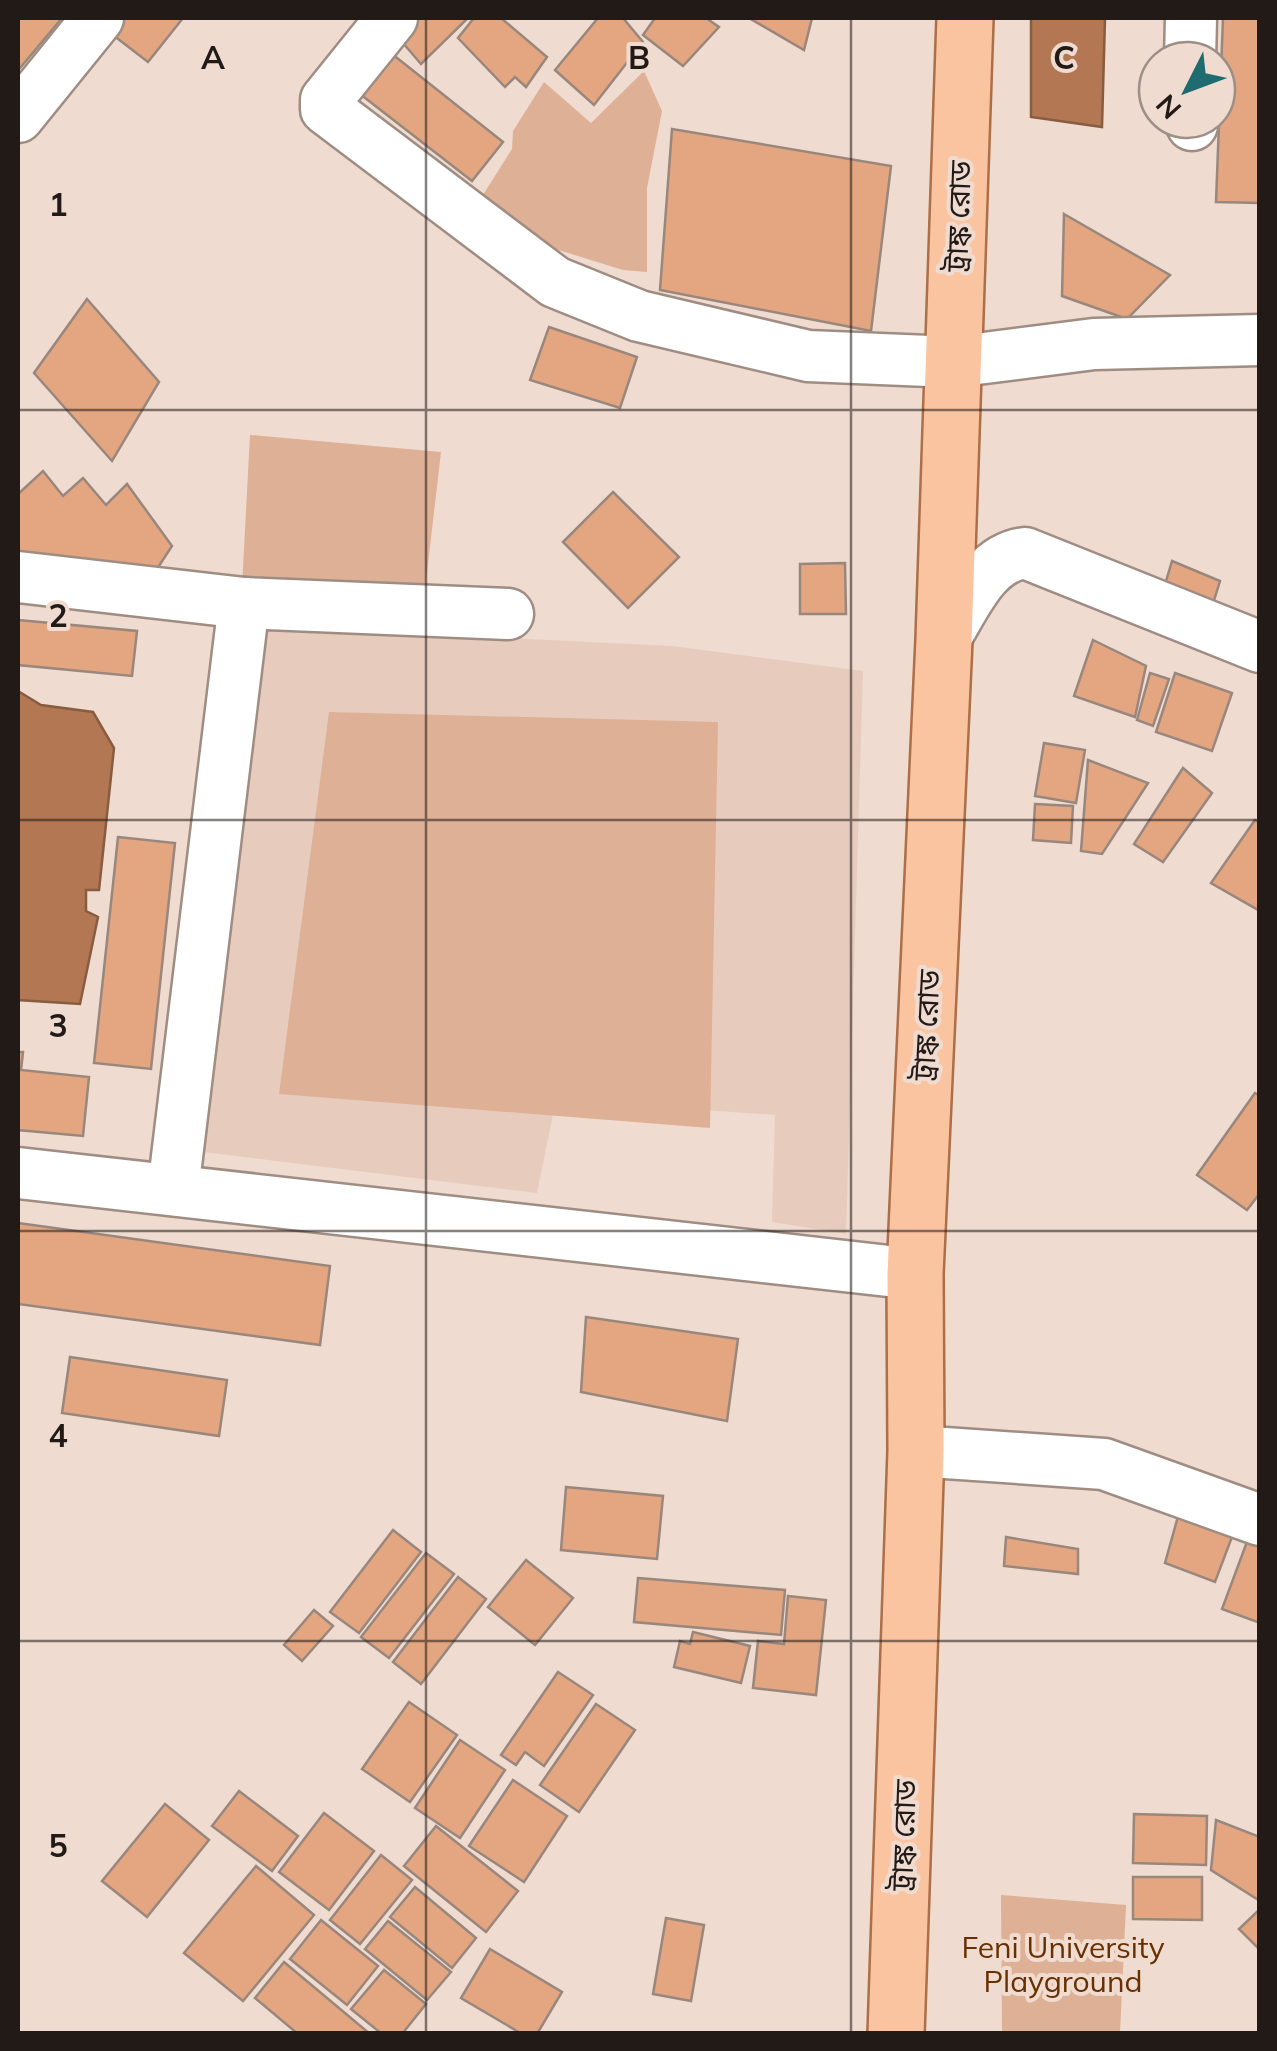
<svg xmlns="http://www.w3.org/2000/svg" width="1277" height="2051" font-family="Mulish,'Noto Sans Bengali',sans-serif">
  <style>
    .built { fill: #e7ccbe }
    .green { fill: #deb095 }
    .water { fill: #b37853; stroke: #875c41; stroke-width: 2.5 }
    .building { fill: #e4a680; stroke: #99877d; stroke-width: 2.5 }
    .lines { fill: none; stroke-linecap: round; stroke-linejoin: round }
    .minor-casing { stroke: #9f8d83; stroke-width: 55 }
    .major-casing { stroke: #ad6f47; stroke-width: 60 }
    .minor { stroke: #fff; stroke-width: 50 }
    .major { stroke: #fbc4a1; stroke-width: 55 }
    .grid { fill: none; stroke: #211a16; stroke-width: 2.5; stroke-opacity: 0.55 }
    .labels { text-anchor: middle; dominant-baseline: central; stroke-width: 8; stroke-linejoin: round; paint-order: stroke }
    .street-label { font-size: 30px; fill: #211a16; stroke: #efdbd0 }
    .park-label { font-size: 30px; fill: #683001; stroke: #efdbd0 }
    .grid-label { font-size: 32px; text-anchor: middle; font-weight: bold; fill: #211a16; stroke: #efdbd0; stroke-width: 8; stroke-linejoin: round; paint-order: stroke }
  </style>
  <rect width="100%" height="100%" fill="#efdbd0"/>
  <!-- built -->
  <polygon class="built" points="268,626 672,646 863,671 846,1234 772,1222 775,1115 556,1100 537,1193 203,1152"/>
  <!-- green -->
  <g class="green">
    <polygon points="644,71 662,111 647,188 647,272 623,270 552,248 481,198 512,149 513,131 544,82 591,123"/>
    <polygon points="250,435 441,452 424,598 242,587"/>
    <polygon points="329,712 718,722 710,1128 279,1094"/>
    <polygon points="1001,1895 1126,1905 1120,2033 1002,2033"/>
  </g>
  <!-- water -->
  <g class="water">
    <polygon points="1031,18 1105,18 1102,127 1031,117"/>
    <polygon points="18,691 41,705 93,712 114,748 99,890 86,890 86,911 98,917 80,1004 18,1000"/>
  </g>
  <!-- building -->
  <g class="building">
    <polygon points="18,18 62,18 20,68 18,67"/>
    <polygon points="106,18 183,18 148,62 100,25"/>
    <polygon points="402,18 468,18 421,64 391,29"/>
    <polygon points="474,18 501,18 547,57 526,87 515,77 505,87 458,38"/>
    <polygon points="598,18 623,18 643,42 594,105 555,70"/>
    <polygon points="655,18 706,18 719,27 683,66 643,35"/>
    <polygon points="749,18 812,18 804,50"/>
    <polygon points="1223,18 1260,18 1260,203 1216,202"/>
    <polygon points="382,46 503,142 472,181 351,87"/>
    <polygon points="672,129 891,166 871,331 660,290"/>
    <polygon points="1064,214 1170,275 1127,319 1062,296"/>
    <polygon points="87,299 159,382 112,461 34,373"/>
    <polygon points="549,327 637,357 620,408 530,380"/>
    <polygon points="43,471 63,496 83,478 106,505 127,484 172,546 157,569 18,555 18,494"/>
    <polygon points="613,492 679,557 628,608 563,542"/>
    <polygon points="1172,561 1220,581 1211,610 1164,588"/>
    <polygon points="845,563 846,614 800,614 800,564"/>
    <polygon points="18,620 137,631 132,676 18,665"/>
    <polygon points="1093,640 1146,666 1135,717 1074,696"/>
    <polygon points="1150,673 1169,679 1153,726 1137,720"/>
    <polygon points="1175,673 1232,693 1212,751 1156,732"/>
    <polygon points="1044,743 1085,750 1076,803 1035,796"/>
    <polygon points="1088,760 1148,783 1102,854 1081,851"/>
    <polygon points="1183,768 1212,793 1163,862 1134,844"/>
    <polygon points="1035,804 1073,806 1071,843 1033,840"/>
    <polygon points="1255,820 1260,823 1260,911 1211,883"/>
    <polygon points="118,837 175,843 151,1069 94,1063"/>
    <polygon points="18,1052 23,1052 21,1070 89,1077 83,1136 18,1130"/>
    <polygon points="1255,1093 1260,1096 1260,1193 1247,1210 1197,1175"/>
    <polygon points="18,1223 330,1266 320,1345 18,1304"/>
    <polygon points="586,1317 738,1339 727,1421 581,1392"/>
    <polygon points="70,1357 227,1380 219,1436 62,1413"/>
    <polygon points="566,1487 663,1496 657,1559 561,1550"/>
    <polygon points="1182,1502 1238,1521 1215,1582 1165,1563"/>
    <polygon points="393,1530 421,1552 359,1633 330,1612"/>
    <polygon points="1251,1531 1260,1536 1260,1623 1222,1609"/>
    <polygon points="1006,1537 1078,1549 1078,1574 1004,1566"/>
    <polygon points="426,1553 454,1574 389,1658 361,1637"/>
    <polygon points="526,1560 573,1598 535,1645 488,1607"/>
    <polygon points="458,1577 486,1599 421,1684 393,1662"/>
    <polygon points="638,1578 785,1590 781,1635 634,1622"/>
    <polygon points="788,1596 826,1600 816,1695 753,1688 758,1641 784,1644"/>
    <polygon points="314,1610 333,1626 302,1661 284,1645"/>
    <polygon points="693,1632 750,1646 741,1683 674,1667 680,1641 690,1644"/>
    <polygon points="558,1672 593,1695 544,1766 525,1752 516,1765 501,1755"/>
    <polygon points="409,1702 457,1735 410,1802 362,1769"/>
    <polygon points="596,1704 635,1730 579,1812 540,1785"/>
    <polygon points="460,1740 505,1770 460,1838 415,1808"/>
    <polygon points="513,1780 567,1816 524,1882 469,1846"/>
    <polygon points="239,1791 298,1836 272,1871 212,1826"/>
    <polygon points="165,1804 209,1840 147,1917 102,1881"/>
    <polygon points="324,1813 374,1851 329,1910 279,1872"/>
    <polygon points="1134,1814 1207,1816 1206,1865 1133,1863"/>
    <polygon points="1216,1820 1260,1837 1260,1901 1211,1870"/>
    <polygon points="436,1826 518,1891 486,1932 404,1866"/>
    <polygon points="381,1855 412,1880 360,1944 330,1920"/>
    <polygon points="256,1866 314,1915 243,2001 184,1953"/>
    <polygon points="1133,1877 1202,1877 1202,1920 1133,1919"/>
    <polygon points="415,1887 476,1938 452,1968 390,1917"/>
    <polygon points="1260,1909 1260,1950 1239,1929"/>
    <polygon points="666,1918 704,1925 691,2001 653,1994"/>
    <polygon points="321,1920 378,1966 347,2005 290,1959"/>
    <polygon points="388,1921 451,1972 427,2000 365,1949"/>
    <polygon points="490,1949 562,1992 537,2034 522,2034 461,1998"/>
    <polygon points="284,1962 370,2034 298,2034 255,1998"/>
    <polygon points="384,1970 426,2004 402,2034 382,2034 351,2009"/>
  </g>
  <g class="lines">
    <!-- minor casing -->
    <g class="minor-casing">
      <g id="minor">
        <polyline points="392,18 326,100 326,109 555,282 639,316 808,356 953,362 1094,344 1260,340"/>
        <polyline points="1190,60 1191,18"/>
        <polyline points="18,117 98,18"/>
        <polyline points="1192,120 1192,125"/>
        <polyline points="18,577 244,603"/>
        <path d="M944 640C965 607 983 558 1025 553L1260 647"/>
        <polyline points="18,1173 915,1274"/>
        <polyline points="173,1190 244,603 508,614"/>
        <polyline points="916,1451 1104,1464 1260,1520"/>
      </g>
    </g>
    <!-- major casing -->
    <g class="major-casing">
      <polyline id="major" points="896,2034 916,1451 915,1274 944,640 965,18"/>
    </g>
    <!-- minor -->
    <use href="#minor" class="minor"/>
    <!-- major -->
    <use href="#major" class="major"/>
  </g>
  <!-- grid -->
  <path class="grid" d="M426 18V2034M851 18V2034M18 410H1260M18 820H1260M18 1231H1260M18 1641H1260"/>
  <g class="labels">
    <!-- street labels -->
    <g class="street-label">
      <text transform="translate(958 216) rotate(-88)">ট্রাঙ্ক রোড</text>
      <text transform="translate(926 1025) rotate(-87)">ট্রাঙ্ক রোড</text>
      <text transform="translate(903 1835) rotate(-88)">ট্রাঙ্ক রোড</text>
    </g>
    <!-- park labels -->
    <g class="park-label">
      <text x="1063" y="1947">Feni University<tspan x="1063" dy="34">Playground</tspan></text>
    </g>
  </g>
  <g class="grid-label">
    <text x="213" y="69">A</text>
    <text x="639" y="69">B</text>
    <text x="1064" y="69">C</text>
    <text x="58" y="216">1</text>
    <text x="58" y="627">2</text>
    <text x="58" y="1037">3</text>
    <text x="58" y="1447">4</text>
    <text x="58" y="1857">5</text>
  </g>
  <!-- border -->
  <rect width="1277" height="2051" fill="none" stroke="#211a16" stroke-width="40"/>
  <!-- north arrow -->
  <g transform="translate(1187 90) rotate(228)"><circle r="48" fill="#efdbd0" stroke="#9d8e86" stroke-width="2.5"/>
  <path d="M0-8L18 38L0 25L-18 38Z" fill="#1e6b70"/>
  <text y="-15" font-size="28" font-weight="bold" text-anchor="middle" fill="#211a16">N</text>
  </g>
</svg>
